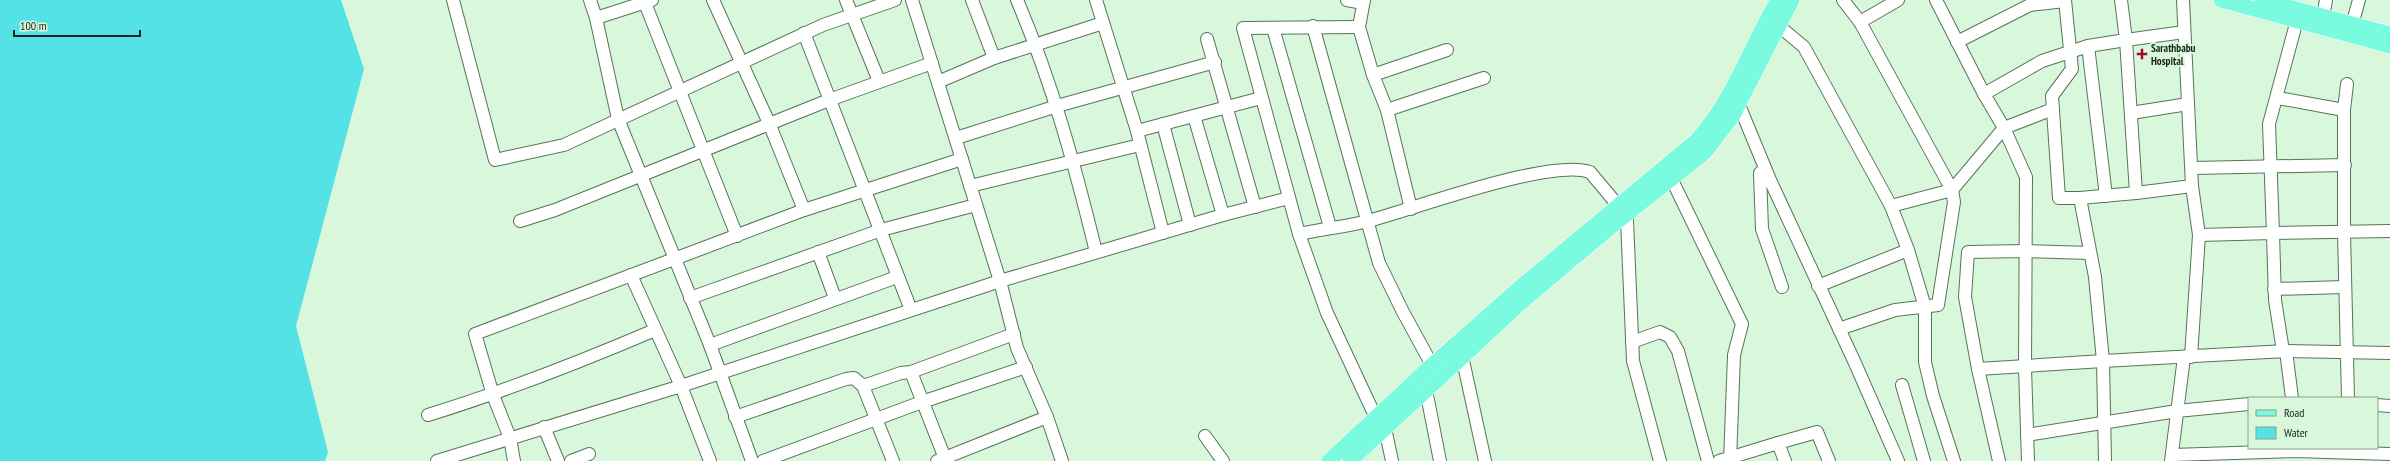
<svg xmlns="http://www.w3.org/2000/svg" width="2390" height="461" font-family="'PT Sans Narrow',sans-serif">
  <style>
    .water { fill: #55e2e6 }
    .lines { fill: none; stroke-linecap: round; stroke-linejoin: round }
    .minor-casing { stroke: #58735b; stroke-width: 14 }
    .major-casing { stroke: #fff; stroke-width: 16 }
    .minor { stroke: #fff; stroke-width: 12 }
    .major { stroke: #7afadf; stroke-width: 15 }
    .poi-dot { fill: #a50b27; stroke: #d9f7db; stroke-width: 1.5 }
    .labels { text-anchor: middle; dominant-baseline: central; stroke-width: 4; stroke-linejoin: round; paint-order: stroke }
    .poi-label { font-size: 11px; font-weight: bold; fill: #18231a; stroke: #d9f7db; text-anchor: start }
  </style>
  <rect width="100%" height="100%" fill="#d9f7db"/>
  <!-- water -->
  <polygon class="water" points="0,0 341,0 364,69 296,326 328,452 325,461 0,461"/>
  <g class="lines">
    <!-- minor casing -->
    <g class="minor-casing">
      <g id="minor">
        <polyline points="453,0 495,160 564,145 823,25 895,0"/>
        <polyline points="590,0 596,18 618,119 710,345 752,461"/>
        <polyline points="713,0 769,123 804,210"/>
        <polyline points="846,0 879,81"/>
        <polyline points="912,0 1000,281 1017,348 1047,417 1062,461"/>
        <polyline points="972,0 994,58"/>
        <path d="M1017 0C1052 82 1075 166 1096 252"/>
        <polyline points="1096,0 1137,131 1163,233"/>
        <polyline points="1347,0 1363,3"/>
        <polyline points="1364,0 1359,27 1373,75 1387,110 1411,209"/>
        <polyline points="1936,0 1984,94 2042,61 2088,46 2126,40 2121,0"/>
        <polyline points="2065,0 2072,69 2052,96 2059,198 2080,198"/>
        <polyline points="2183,0 2192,186 2136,193 2126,40 2184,32"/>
        <polyline points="645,3 737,236"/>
        <polyline points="2323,17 2326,0"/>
        <polyline points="596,18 652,0"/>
        <polyline points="2297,20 2269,124 2273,233 2390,231"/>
        <polyline points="1860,22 1898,0"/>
        <polyline points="2352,25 2359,0"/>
        <polyline points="1313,26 1379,263 1403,312 1432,365"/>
        <polyline points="1779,26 1804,47 1891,206 1908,250 1925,307 1925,362 1933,396 1954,461"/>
        <polyline points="1359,27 1243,28 1299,234 1327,313 1376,418"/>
        <polyline points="1273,28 1330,227"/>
        <polyline points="804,33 911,310"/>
        <polyline points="1207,39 1255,207"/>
        <polyline points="1957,42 2030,5 2065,1"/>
        <polyline points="2088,46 2106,196"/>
        <polyline points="1373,75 1447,50"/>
        <polyline points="938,82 994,58 1103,23"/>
        <polyline points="2347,84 2344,110 2344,233 2348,398"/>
        <polyline points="1984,94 2004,128 2026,177 2025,368 2028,461"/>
        <polyline points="2278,98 2344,110"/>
        <polyline points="1739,105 1770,180 1855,363 1898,461"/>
        <polyline points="1387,110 1484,78"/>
        <polyline points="2131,113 2188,104"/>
        <polyline points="1163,124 1190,225"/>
        <polyline points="1137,131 1261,98"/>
        <polyline points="956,138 1057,106 1215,62"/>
        <polyline points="2192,168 2345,165"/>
        <polyline points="1765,169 1760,173 1762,229 1782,287"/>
        <polyline points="1672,180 1742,324 1734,355 1730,461"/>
        <polyline points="970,186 1140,145"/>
        <polyline points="1891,206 1952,190 2004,128 2053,109"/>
        <polyline points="1223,215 1289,198"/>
        <polyline points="520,221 555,210 829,100 932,63"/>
        <path d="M1299 234C1322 229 1345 227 1368 221 1414 209 1550 158 1590 172L1626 215 1627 220 1633 361 1660 461"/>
        <polyline points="2199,235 2273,233 2275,300 2283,351"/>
        <polyline points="818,252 835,298"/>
        <polyline points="631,275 681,386 710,461"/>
        <polyline points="1818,286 1908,250"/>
        <polyline points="2274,289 2345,287"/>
        <polyline points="690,298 881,230 976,205"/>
        <polyline points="1839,329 1895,310 1938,305 1954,202 1952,190 1860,22 1843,0"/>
        <polyline points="1632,342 1660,332 1670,337 1678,351 1708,461"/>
        <polyline points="710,345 897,277"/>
        <polyline points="2286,351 2390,353"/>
        <polyline points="1462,356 1485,461"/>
        <polyline points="2191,357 2199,235 2192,186"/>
        <polyline points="1978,369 2103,361 2095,277 2080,198 2136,193"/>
        <polyline points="911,372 946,461"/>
        <polyline points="1902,385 1924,461"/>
        <polyline points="863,386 901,373 911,372 1014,334"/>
        <polyline points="1426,390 1440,461"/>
        <polyline points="2377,405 2390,406"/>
        <path d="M428 415C506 391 580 362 655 330"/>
        <polyline points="735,417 846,379 854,378 863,386 893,461"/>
        <polyline points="544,427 558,461"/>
        <polyline points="1385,428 1392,461"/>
        <polyline points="2027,435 2177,411 2249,404"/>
        <polyline points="1205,436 1223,461"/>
        <polyline points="1778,443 1817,432 1829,461"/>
        <polyline points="2172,455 2296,451 2390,454"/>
        <polyline points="437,461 681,386 1000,281 1223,215 1194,116"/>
        <polyline points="514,461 510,438 493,395 475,334 804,210 962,159"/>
        <polyline points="571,461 589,454"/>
        <polyline points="763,461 922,402 1026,367"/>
        <polyline points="937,461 1047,417"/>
        <polyline points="1719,461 1778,443 1785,461"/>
        <polyline points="1999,461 1978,369 1965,297 1968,252 2025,251 2090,253"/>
        <polyline points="2105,461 2103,361 2286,351 2292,398"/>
        <polyline points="2171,461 2184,357"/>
      </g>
    </g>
    <!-- major casing -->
    <g class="major-casing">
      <g id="major">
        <polyline points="2221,0 2390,46"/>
        <polyline points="2262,0 2390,34"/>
        <path d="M1329 461 1432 365 1518 289 1696 141C1733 101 1750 47 1778 0"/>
        <polyline points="1350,461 1525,299 1619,220 1705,152 1732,117 1792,0"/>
      </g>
    </g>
    <!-- minor -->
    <use href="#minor" class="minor"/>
    <!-- major -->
    <use href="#major" class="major"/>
  </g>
  <!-- markers -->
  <path class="poi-dot" d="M2140 48h4v4h4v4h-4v4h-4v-4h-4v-4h4z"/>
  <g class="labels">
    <!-- poi labels -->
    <g class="poi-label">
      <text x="2151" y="48">Sarathbabu<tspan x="2151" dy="13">Hospital</tspan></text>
    </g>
  </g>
  <!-- legend -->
  <rect x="2248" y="397" width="130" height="52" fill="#d9f7db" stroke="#8ca28e"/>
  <rect x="2256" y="410" width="20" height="6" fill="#7afadf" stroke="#8ca28e"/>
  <text x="2284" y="417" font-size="12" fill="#18231a">Road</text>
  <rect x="2256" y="427" width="20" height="12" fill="#55e2e6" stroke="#8ca28e"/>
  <text x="2284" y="437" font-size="12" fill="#18231a">Water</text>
  <!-- scale -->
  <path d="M14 30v6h126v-6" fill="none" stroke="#18231a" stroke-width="2"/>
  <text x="20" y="30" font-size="12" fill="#18231a" stroke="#d9f7db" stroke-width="3" paint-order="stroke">100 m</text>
</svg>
